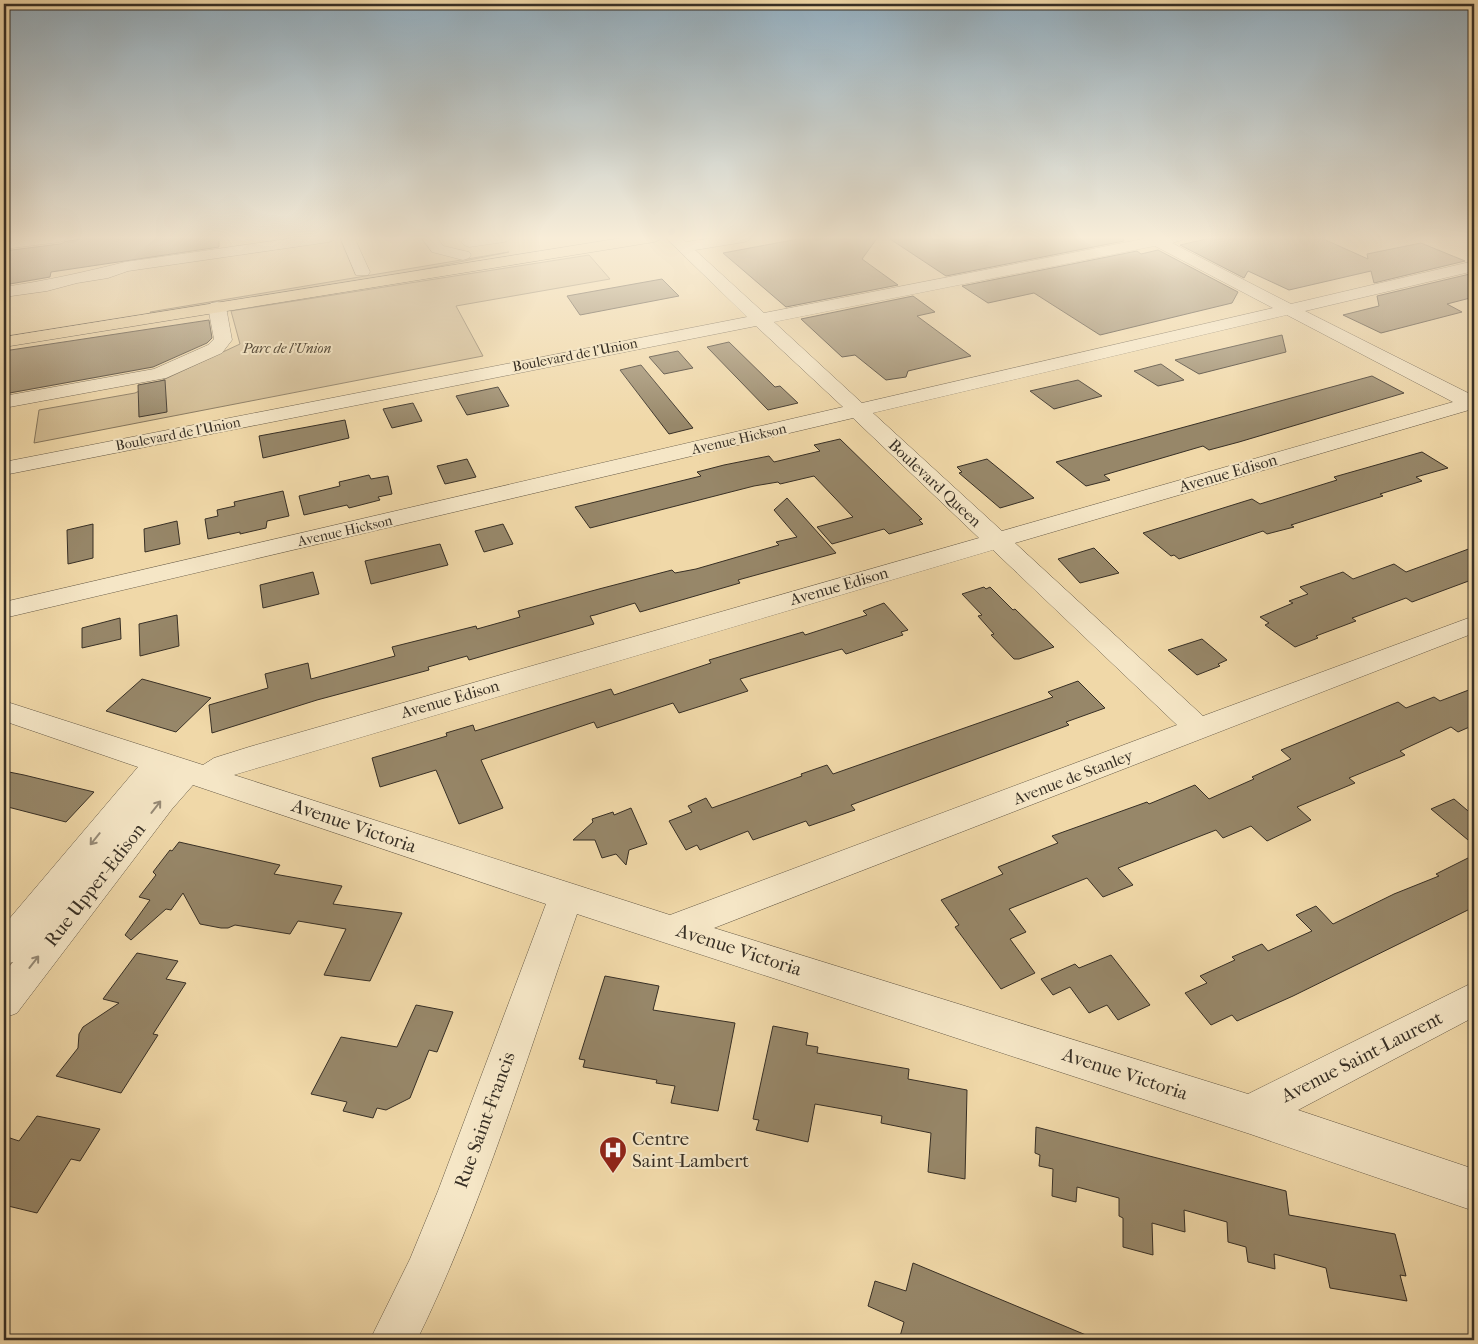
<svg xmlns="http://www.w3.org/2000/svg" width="1478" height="1344" font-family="'IM FELL French Canon',serif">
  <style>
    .green { fill: #d1bb92; stroke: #84755c }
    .building { fill: #978769; stroke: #372f25 }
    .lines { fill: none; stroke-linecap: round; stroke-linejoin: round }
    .minor-casing { stroke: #655946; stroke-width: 1 }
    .major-casing { stroke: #372f25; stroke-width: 1 }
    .minor { fill: #f5e6c6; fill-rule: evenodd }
    .major { fill: #f0d8a8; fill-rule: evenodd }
    .oneway { stroke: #968a76 }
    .labels { text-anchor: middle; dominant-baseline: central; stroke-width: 4; stroke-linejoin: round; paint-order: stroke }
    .far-park-label { font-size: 14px; font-style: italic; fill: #564b3b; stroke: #f5e6c6 }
    .far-street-label { font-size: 14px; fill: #372f25; stroke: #f5e6c6 }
    .street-label { font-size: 16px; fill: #372f25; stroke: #f5e6c6 }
    .near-street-label { font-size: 19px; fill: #372f25; stroke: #f5e6c6 }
    .near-poi-label { font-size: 19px; fill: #372f25; stroke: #f5e6c6; text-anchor: start }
  </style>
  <rect width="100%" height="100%" fill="#f0d8a8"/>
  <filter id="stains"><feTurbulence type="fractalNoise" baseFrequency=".004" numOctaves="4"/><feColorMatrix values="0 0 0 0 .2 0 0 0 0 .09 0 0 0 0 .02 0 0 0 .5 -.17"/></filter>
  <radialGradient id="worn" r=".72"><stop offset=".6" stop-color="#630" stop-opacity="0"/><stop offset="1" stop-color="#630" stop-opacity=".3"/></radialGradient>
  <!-- green -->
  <g class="green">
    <polygon points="509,252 390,276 151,314 150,312"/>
    <polygon points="589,255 610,279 456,306 483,356 34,443 39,410 135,393 240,344 231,311"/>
  </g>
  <!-- building -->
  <g class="building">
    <polygon points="97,237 219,237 219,247 51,272 50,277 4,285 4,251 60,244 67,241"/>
    <polygon points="809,237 878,237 862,259 898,285 786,307 723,253"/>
    <polygon points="887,237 1123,237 1124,241 946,276"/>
    <polygon points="1215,237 1319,237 1368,259 1367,254 1421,243 1465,261 1374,283 1371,271 1289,290 1248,271 1244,278 1180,245"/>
    <polygon points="1158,250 1238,292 1232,303 1100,335 1034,293 988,303 962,286 1137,251 1141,254"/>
    <polygon points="1474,273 1474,297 1447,304 1462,312 1381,333 1343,315 1379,306 1377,296"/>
    <polygon points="662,279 679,296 580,315 567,296"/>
    <polygon points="913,296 935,312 917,316 971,356 908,371 906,377 886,380 855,355 842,357 801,319"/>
    <polygon points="209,320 212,338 207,343 153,367 4,394 4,351"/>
    <polygon points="1282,335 1286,352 1199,374 1175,360"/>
    <polygon points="729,342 775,387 780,386 798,403 768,410 707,347"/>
    <polygon points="678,351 693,368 664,374 649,357"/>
    <polygon points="1161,364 1184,380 1158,386 1134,371"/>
    <polygon points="641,365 693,428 669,434 620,370"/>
    <polygon points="1372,376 1404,393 1239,442 1209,450 1203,446 1104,475 1110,480 1086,486 1056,462"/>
    <polygon points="165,380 167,412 139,417 138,385"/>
    <polygon points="1078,380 1102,396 1054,409 1030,391"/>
    <polygon points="498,387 509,406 467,415 456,396"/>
    <polygon points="413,403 422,421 392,428 383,409"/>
    <polygon points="345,420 349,438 263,458 259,436"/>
    <polygon points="840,439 922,519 919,520 923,524 889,534 884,529 832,544 817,527 853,517 814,476 780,484 778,482 754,486 590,528 575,507 701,476 697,472 724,465 769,456 774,462 820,451 814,445"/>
    <polygon points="1422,452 1448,468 1416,477 1422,481 1380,494 1383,496 1291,525 1294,527 1267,534 1263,531 1179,559 1174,555 1171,556 1143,533 1252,499 1260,504 1337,480 1334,477"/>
    <polygon points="467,459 476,477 445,484 437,466"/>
    <polygon points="987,459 1009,477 1034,498 1000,508 959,473 962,472 957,467"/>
    <polygon points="369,475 371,479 388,476 392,494 378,497 380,500 349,508 347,505 304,515 299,496 340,486 339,482"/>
    <polygon points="283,491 289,516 267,521 266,528 240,534 240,532 208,539 205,519 218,516 217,510 235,506 234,502"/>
    <polygon points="787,498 836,553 738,580 740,583 640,612 635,603 595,615 590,616 594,624 469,660 467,656 428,667 429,670 317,700 212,733 209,705 268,688 265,674 308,663 311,679 395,656 392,647 476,626 477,629 520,617 518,611 599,589 672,570 675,573 696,569 779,545 776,542 797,537 774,510"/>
    <polygon points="177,521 180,544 145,552 144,529"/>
    <polygon points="93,524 93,558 68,564 67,530"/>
    <polygon points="503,524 513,544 484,552 475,531"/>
    <polygon points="440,544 448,565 371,584 365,561"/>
    <polygon points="1474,547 1474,579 1412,602 1406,598 1355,617 1352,618 1356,621 1316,636 1318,638 1295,647 1265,625 1269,623 1260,617 1293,603 1289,601 1308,594 1300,587 1343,572 1353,579 1394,564 1406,572"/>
    <polygon points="1094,548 1119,573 1080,583 1058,559"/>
    <polygon points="313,572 319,594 263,608 260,585"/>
    <polygon points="984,587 986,589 990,587 1013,610 1015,609 1054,647 1019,659 1014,659 991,635 994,634 978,616 982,615 962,594"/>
    <polygon points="884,603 908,630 901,632 903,635 846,654 842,649 740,679 748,691 679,713 673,703 597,728 594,722 481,760 503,808 459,824 436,770 380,787 372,758 447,736 446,733 473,725 475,731 611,689 614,695 711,663 709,660 803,632 805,635 867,615 863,611"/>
    <polygon points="177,615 179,646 140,656 139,624"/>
    <polygon points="120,618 121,639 82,648 82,628"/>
    <polygon points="1202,639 1227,660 1218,664 1220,666 1197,675 1168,650"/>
    <polygon points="142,679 211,698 176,732 106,711"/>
    <polygon points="1078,681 1105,708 1066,722 1069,725 851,805 855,810 809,826 806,821 753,840 748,831 700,850 697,845 686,850 669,821 692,812 688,806 706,798 712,808 802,776 801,774 827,765 833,774 1053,697 1048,692"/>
    <polygon points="1474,688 1474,725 1458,732 1451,727 1400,751 1405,755 1349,778 1355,783 1297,807 1311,820 1267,841 1251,826 1223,838 1216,830 1118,868 1133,885 1103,897 1087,878 1009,909 1026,932 1010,939 1035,973 1001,989 955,927 959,925 941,900 1003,874 998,867 1058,843 1052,836 1147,802 1149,804 1195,785 1209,799 1254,779 1252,777 1291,759 1281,750 1398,702 1406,708 1434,697 1440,701"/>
    <polygon points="4,771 24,775 94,792 66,822 4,806"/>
    <polygon points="1454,799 1474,816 1474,845 1431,809"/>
    <polygon points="631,808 647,844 629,850 626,865 616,854 602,858 595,840 573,840 593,822 592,819 613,812 614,815"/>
    <polygon points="179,842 280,865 274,874 342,886 333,904 402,913 370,981 324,975 346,929 298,921 290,934 235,925 228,928 221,928 200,924 183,893 171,910 166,909 131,940 125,935 150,900 139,897 156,875 153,872 170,850 172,851"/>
    <polygon points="1474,855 1474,907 1293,996 1237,1021 1232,1015 1211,1025 1185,993 1207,983 1200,976 1235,960 1232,957 1262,944 1268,951 1312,931 1296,915 1316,906 1333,924 1394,894 1439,876 1436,874"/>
    <polygon points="137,953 178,961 166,979 186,983 153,1034 158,1035 121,1093 56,1076 78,1048 79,1034 83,1027 119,1003 103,999"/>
    <polygon points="1111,955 1150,1005 1118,1020 1107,1005 1089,1013 1070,987 1053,995 1041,979 1075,964 1079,968"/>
    <polygon points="605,976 659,986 653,1010 735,1023 718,1111 671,1103 675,1086 656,1083 657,1080 583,1067 585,1060 579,1059"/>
    <polygon points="416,1005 453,1012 437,1052 429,1050 410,1098 386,1110 377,1108 373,1118 343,1111 347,1102 311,1094 341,1037 397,1047"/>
    <polygon points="773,1026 808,1033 806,1045 818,1047 817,1053 909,1069 908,1079 967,1090 965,1179 928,1172 931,1133 881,1123 882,1116 815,1104 808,1142 756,1130 759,1120 753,1119"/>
    <polygon points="37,1116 100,1129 80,1161 71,1159 37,1213 4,1205 4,1136 19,1141"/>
    <polygon points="1036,1127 1286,1191 1289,1215 1395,1234 1406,1276 1400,1275 1407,1301 1330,1288 1326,1268 1274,1254 1275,1269 1248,1262 1246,1247 1228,1242 1227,1222 1184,1210 1185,1232 1152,1223 1153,1255 1123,1247 1123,1218 1119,1216 1119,1198 1077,1187 1076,1202 1052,1196 1053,1169 1039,1166 1040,1155 1035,1153"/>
    <polygon points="913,1263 1098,1340 899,1340 904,1322 868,1306 875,1281 906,1291"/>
  </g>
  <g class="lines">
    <!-- minor casing -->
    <g class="minor-casing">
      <g id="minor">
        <polygon points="27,237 68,237 65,240 60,242 4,249 4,239"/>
        <path d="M301 237H337L334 240 329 242 128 271 108 278 77 283 47 291 4 297V287C45 281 85 272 125 262Z"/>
        <polygon points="340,237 354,237 370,272 368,275 356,275"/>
        <polygon points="421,237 437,237 443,246 469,252 471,255 469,258 463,260 432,252"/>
        <polygon points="475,237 512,237 509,240 504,242 469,247 464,245 461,242 464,239"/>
        <path d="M665 237H680L686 242 719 237H751L749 240 744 242 695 250 764 313 1143 239 1142 237H1184L1182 240 1172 243 1291 304 1474 261V271L1305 311 1474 396V411L1469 410 1015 543 1203 716 1474 616V633L714 928 1248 1094 1474 982V1017L1298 1110 1474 1169V1211L1250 1134 577 914C527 1056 483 1205 417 1340H370L410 1259 438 1191 546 904 193 785 172 809 17 1013 4 1018V973L13 962 4 965V925L138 767 4 721V701L203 765 214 758 249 747 979 538 853 418 4 618V602L843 407 756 326 4 475V462L747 317ZM1155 246 1273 308 862 403 774 322ZM1287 315 1453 402 1002 531 873 413ZM993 550 1177 725 670 915 234 775Z"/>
        <polygon points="217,302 223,303 226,307 232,340 222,353 166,378 4,408 4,396 154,369 208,345 214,339 208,307 211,303"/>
      </g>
    </g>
    <!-- major casing -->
    <g class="major-casing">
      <polygon id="major" points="628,237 662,237 659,240 654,242 4,347 4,337"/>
    </g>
    <!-- minor -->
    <use href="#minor" class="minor"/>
    <!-- major -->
    <use href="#major" class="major"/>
  </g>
  <!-- one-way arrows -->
  <defs><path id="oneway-shaft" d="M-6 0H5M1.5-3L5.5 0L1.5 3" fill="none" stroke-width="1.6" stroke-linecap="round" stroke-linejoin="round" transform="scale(1.25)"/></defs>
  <g class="oneway">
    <use href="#oneway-shaft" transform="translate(156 807) rotate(-52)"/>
    <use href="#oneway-shaft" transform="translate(95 839) rotate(129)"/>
    <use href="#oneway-shaft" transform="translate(34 962) rotate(-52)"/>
  </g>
  <!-- sky -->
  <linearGradient id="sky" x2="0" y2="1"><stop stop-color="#92acbc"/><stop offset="0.56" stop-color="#f8edd8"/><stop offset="1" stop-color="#f8edd8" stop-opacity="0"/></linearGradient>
  <rect width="1478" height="425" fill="url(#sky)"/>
  <!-- icons -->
  <defs>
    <g id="hospital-pin" transform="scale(1.4375)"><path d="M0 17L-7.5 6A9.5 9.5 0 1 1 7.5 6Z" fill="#8f2418" stroke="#f5e6c6"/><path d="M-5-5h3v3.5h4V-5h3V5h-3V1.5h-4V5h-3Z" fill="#fff"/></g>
  </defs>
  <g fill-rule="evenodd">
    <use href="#hospital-pin" x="613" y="1150"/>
  </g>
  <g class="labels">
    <!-- far-park labels -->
    <g class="far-park-label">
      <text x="287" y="348">Parc de l'Union</text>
    </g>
    <!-- far-street labels -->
    <g class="far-street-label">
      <text transform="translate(575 355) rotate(-11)">Boulevard de l'Union</text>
      <text transform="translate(178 434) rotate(-11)">Boulevard de l'Union</text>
      <text transform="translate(739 439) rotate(-13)">Avenue Hickson</text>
      <text transform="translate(345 531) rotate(-13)">Avenue Hickson</text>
    </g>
    <!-- street labels -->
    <g class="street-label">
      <text transform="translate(1228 473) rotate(-16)">Avenue Edison</text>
      <text transform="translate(935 483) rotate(43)">Boulevard Queen</text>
      <text transform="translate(839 586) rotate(-16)">Avenue Edison</text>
      <text transform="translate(450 699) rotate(-16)">Avenue Edison</text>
      <text transform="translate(1073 777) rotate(-21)">Avenue de Stanley</text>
    </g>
    <!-- near-street labels -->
    <g class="near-street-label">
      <text transform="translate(354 826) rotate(19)">Avenue Victoria</text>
      <text transform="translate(95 885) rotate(-52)">Rue Upper-Edison</text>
      <text transform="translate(739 950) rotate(18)">Avenue Victoria</text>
      <text transform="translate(1362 1057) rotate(-27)">Avenue Saint-Laurent</text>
      <text transform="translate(1125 1074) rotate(18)">Avenue Victoria</text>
      <text transform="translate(485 1120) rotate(-70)">Rue Saint-Francis</text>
    </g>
    <!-- near-poi labels -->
    <g class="near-poi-label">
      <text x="632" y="1139">Centre<tspan x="632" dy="22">Saint-Lambert</tspan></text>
    </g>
  </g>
  <!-- margin -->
  <rect width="1478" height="1344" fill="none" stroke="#f0d8a8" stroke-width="20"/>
  <rect x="5" y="5" width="1468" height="1334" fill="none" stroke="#372f25" stroke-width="2.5"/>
  <rect x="10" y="10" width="1458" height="1324" fill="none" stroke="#372f25"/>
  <rect width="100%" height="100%" filter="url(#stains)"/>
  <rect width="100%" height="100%" fill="url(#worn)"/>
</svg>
